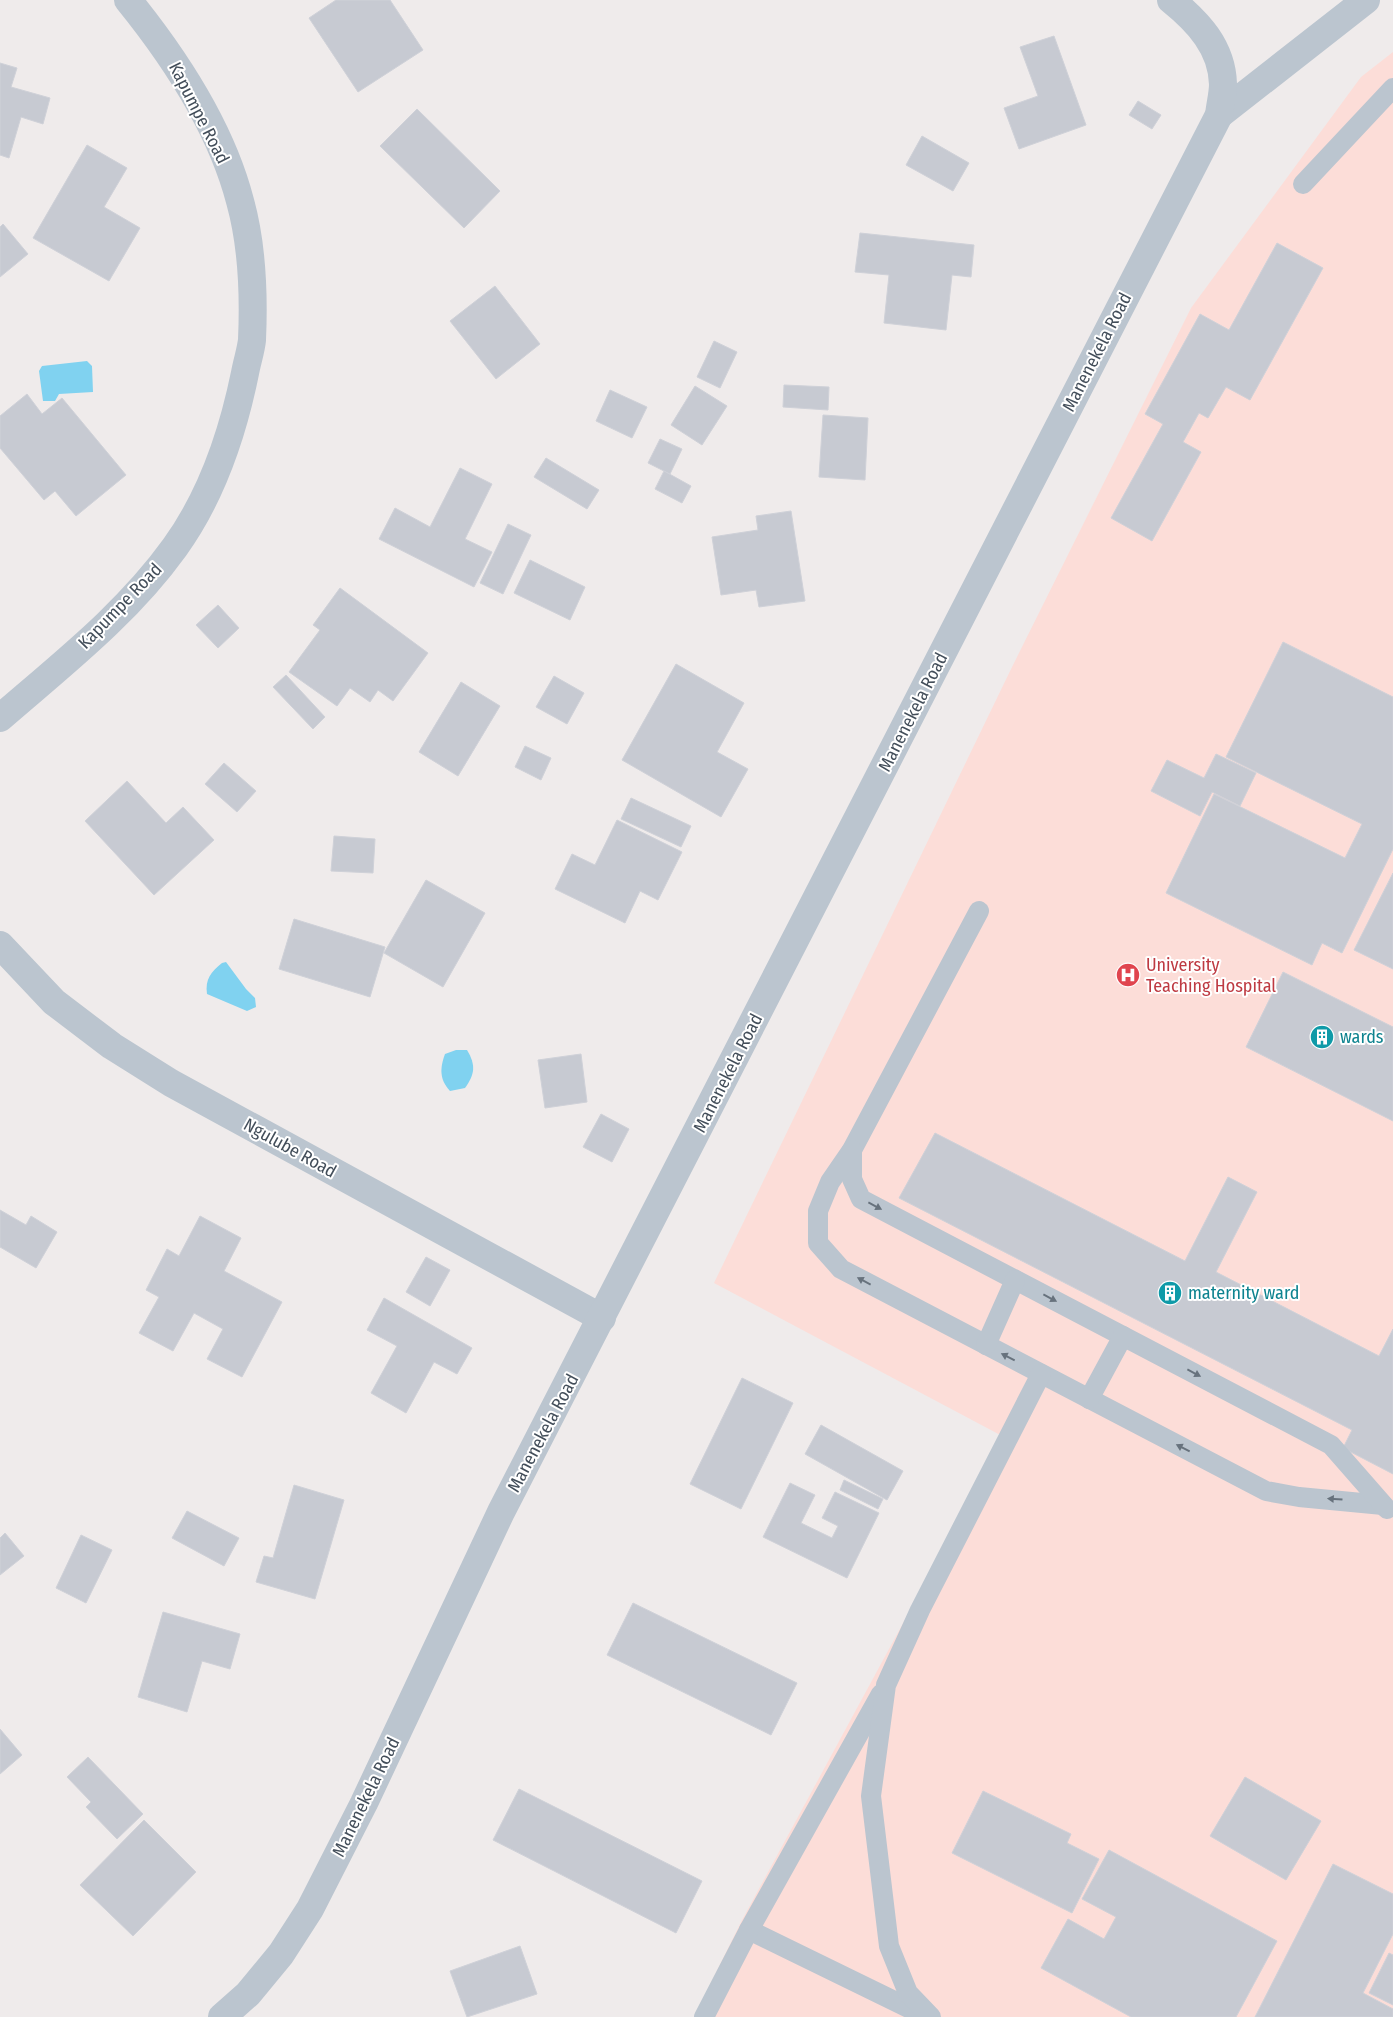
<svg xmlns="http://www.w3.org/2000/svg" width="1393" height="2017" font-family="'Fira Sans Condensed',sans-serif">
  <style>
    .medical { fill: #fcddd8 }
    .water { fill: #80d2f0 }
    .building { fill: #c7cad2; stroke: #cfd1d8 }
    .lines { fill: none; stroke-linecap: round; stroke-linejoin: round }
    .service { stroke: #bbc5cf; stroke-width: 20 }
    .minor { stroke: #bbc5cf; stroke-width: 28 }
    .oneway { fill: #67727d }
    .labels { text-anchor: middle; dominant-baseline: central; stroke-width: 4; stroke-linejoin: round; paint-order: stroke }
    .street-label { font-size: 18px; fill: #434e5a; stroke: #fff }
    .health-label { font-size: 18px; fill: #be3a42; stroke: #fff; text-anchor: start }
    .culture-label { font-size: 18px; fill: #0d838f; stroke: #fff; text-anchor: start }
  </style>
  <rect width="100%" height="100%" fill="#efebeb"/>
  <!-- medical -->
  <polygon class="medical" points="1393,52 1393,2017 694,2017 741,1922 1004,1437 714,1283 1012,667 1191,308 1361,77"/>
  <!-- water -->
  <g class="water">
    <polygon points="87,361 92,366 93,392 59,394 55,401 43,401 39,371 42,366"/>
    <path d="M226 962 246 989 255 998 256 1007 247 1011 207 994C205 979 211 972 222 963Z"/>
    <path d="M456 1050H467C476 1065 475 1074 465 1088L450 1091C439 1079 440 1068 445 1054Z"/>
  </g>
  <!-- building -->
  <g class="building">
    <polygon points="336,0 390,0 423,50 358,92 309,18"/>
    <polygon points="1054,36 1086,125 1019,149 1004,108 1038,96 1020,47"/>
    <polygon points="0,63 17,68 11,87 50,98 43,124 21,117 9,158 0,155"/>
    <polygon points="1138,101 1161,115 1152,129 1129,115"/>
    <polygon points="417,109 500,191 464,228 380,146"/>
    <polygon points="922,136 969,163 953,191 906,165"/>
    <polygon points="87,145 127,168 104,207 140,228 109,281 33,238"/>
    <polygon points="3,224 28,254 0,277 0,227"/>
    <polygon points="860,233 974,245 971,277 952,275 946,330 884,323 889,275 855,272"/>
    <polygon points="1277,243 1323,268 1250,400 1226,387 1208,418 1199,413 1183,442 1201,452 1152,541 1111,518 1163,424 1145,414 1200,314 1229,330"/>
    <polygon points="495,286 540,344 496,379 450,321"/>
    <polygon points="714,341 737,352 720,388 697,377"/>
    <polygon points="784,385 829,387 828,410 783,407"/>
    <polygon points="695,386 727,406 702,445 671,425"/>
    <polygon points="610,390 647,407 632,438 596,421"/>
    <polygon points="27,394 42,414 62,398 126,475 76,516 55,491 44,500 0,448 0,416"/>
    <polygon points="823,415 868,418 865,480 819,477"/>
    <polygon points="660,439 682,449 670,474 648,463"/>
    <polygon points="546,458 599,490 587,509 534,477"/>
    <polygon points="460,468 492,484 465,539 492,552 474,587 379,539 395,508 430,527"/>
    <polygon points="664,471 691,486 682,503 655,489"/>
    <polygon points="791,511 805,601 759,607 756,590 721,595 712,537 758,530 756,516"/>
    <polygon points="508,524 531,535 503,594 480,583"/>
    <polygon points="530,560 585,587 570,620 514,593"/>
    <polygon points="340,588 428,653 393,701 378,690 370,702 350,688 337,706 289,672 320,630 313,625"/>
    <polygon points="218,605 239,628 218,648 196,625"/>
    <polygon points="1283,642 1393,697 1393,849 1342,953 1322,943 1312,965 1166,893 1214,794 1345,858 1362,824 1226,757"/>
    <polygon points="676,664 744,703 717,752 748,769 721,817 622,760"/>
    <polygon points="286,675 325,717 313,729 273,687"/>
    <polygon points="554,676 584,693 567,724 536,707"/>
    <polygon points="461,682 500,706 458,776 419,752"/>
    <polygon points="525,746 551,758 541,780 515,767"/>
    <polygon points="1216,754 1256,773 1240,806 1212,792 1200,816 1151,791 1167,760 1204,778"/>
    <polygon points="224,763 256,791 237,812 205,784"/>
    <polygon points="127,781 166,823 183,807 214,840 154,895 85,821"/>
    <polygon points="631,798 691,826 681,847 621,819"/>
    <polygon points="617,820 682,852 658,900 640,891 625,923 555,889 572,854 595,865"/>
    <polygon points="334,836 375,839 373,873 331,871"/>
    <polygon points="1393,873 1393,969 1354,950"/>
    <polygon points="426,880 485,913 443,987 384,953"/>
    <polygon points="294,919 385,947 370,997 279,969"/>
    <polygon points="1283,972 1393,1027 1393,1121 1246,1047"/>
    <polygon points="581,1054 587,1102 545,1108 538,1060"/>
    <polygon points="601,1114 629,1129 612,1162 583,1147"/>
    <polygon points="935,1133 1185,1261 1228,1177 1257,1192 1216,1272 1379,1356 1393,1329 1393,1474 1343,1448 1352,1430 899,1198"/>
    <polygon points="0,1210 26,1225 31,1216 57,1232 36,1268 0,1247"/>
    <polygon points="200,1216 241,1238 224,1271 282,1302 242,1377 207,1359 223,1329 194,1313 173,1351 139,1333 159,1297 146,1290 167,1249 179,1256"/>
    <polygon points="426,1257 450,1270 430,1306 406,1292"/>
    <polygon points="384,1298 472,1348 457,1374 434,1362 406,1413 371,1393 397,1346 367,1330"/>
    <polygon points="742,1378 793,1403 741,1509 690,1484"/>
    <polygon points="821,1425 903,1471 887,1500 805,1454"/>
    <polygon points="844,1480 883,1499 878,1509 840,1490"/>
    <polygon points="790,1483 815,1495 801,1523 832,1538 838,1526 822,1518 835,1492 879,1513 847,1578 763,1537"/>
    <polygon points="294,1485 344,1500 315,1599 256,1582 264,1556 273,1558"/>
    <polygon points="187,1511 239,1538 224,1566 172,1538"/>
    <polygon points="5,1533 24,1556 0,1575 0,1538"/>
    <polygon points="81,1535 112,1550 86,1603 56,1588"/>
    <polygon points="633,1603 797,1683 771,1735 607,1655"/>
    <polygon points="163,1612 240,1634 230,1669 202,1661 187,1712 138,1697"/>
    <polygon points="0,1729 22,1755 0,1774"/>
    <polygon points="88,1757 143,1814 117,1839 86,1807 91,1802 67,1777"/>
    <polygon points="1245,1777 1321,1821 1286,1880 1210,1836"/>
    <polygon points="519,1789 702,1881 676,1933 493,1840"/>
    <polygon points="983,1791 1071,1834 1067,1843 1099,1859 1072,1913 952,1853"/>
    <polygon points="144,1820 196,1872 133,1936 80,1885"/>
    <polygon points="1109,1850 1277,1941 1236,2017 1131,2017 1041,1968 1068,1919 1104,1939 1116,1917 1082,1899"/>
    <polygon points="1333,1864 1393,1894 1393,1934 1363,1993 1393,2009 1393,2017 1255,2017"/>
    <polygon points="520,1946 537,1994 467,2017 450,1971"/>
    <polygon points="1389,1953 1393,1955 1393,2005 1369,1993"/>
  </g>
  <g class="lines">
    <!-- service -->
    <g class="service">
      <polyline points="1303,184 1393,88"/>
      <polyline points="979,911 852,1150 830,1182 818,1211 818,1243 841,1269 1266,1491 1299,1497 1383,1505"/>
      <polyline points="852,1150 852,1179 861,1199 1331,1445 1387,1509"/>
      <polyline points="986,1345 1015,1280"/>
      <polyline points="1089,1399 1123,1336"/>
      <polyline points="749,1930 923,2015"/>
      <polyline points="704,2017 749,1930 881,1694"/>
      <polyline points="931,2017 908,1993 889,1946 871,1796 886,1685 920,1610 1041,1374"/>
    </g>
    <!-- minor -->
    <g class="minor">
      <polyline points="1219,115 1366,0"/>
      <path d="M0 718C61 665 127 614 175 547 211 497 233 432 245 373 247 362 251 350 252 340 254 295 252 244 240 201 221 128 175 58 128 0"/>
      <polyline points="0,945 54,1002 112,1046 171,1083 602,1318"/>
      <path d="M222 2017 248 1994 281 1954 310 1909 364 1803 501 1512 1219 115C1220 105 1223 94 1223 84 1222 47 1198 22 1171 0"/>
    </g>
  </g>
  <!-- one-way arrows -->
  <defs><path id="oneway-solid" d="M-6-.8H1V-3.2L6.5 0L1 3.2V.8H-6Z" transform="scale(1.25)"/></defs>
  <g class="oneway">
    <use href="#oneway-solid" transform="translate(875 1206) rotate(28)"/>
    <use href="#oneway-solid" transform="translate(864 1281) rotate(-152)"/>
    <use href="#oneway-solid" transform="translate(1050 1298) rotate(28)"/>
    <use href="#oneway-solid" transform="translate(1008 1357) rotate(-153)"/>
    <use href="#oneway-solid" transform="translate(1194 1373) rotate(28)"/>
    <use href="#oneway-solid" transform="translate(1183 1448) rotate(-153)"/>
    <use href="#oneway-solid" transform="translate(1335 1499) rotate(-176)"/>
  </g>
  <!-- icons -->
  <defs>
    <g id="hospital-disc" transform="scale(1.25)"><circle r="9.5" fill="#e0444e" stroke="#fff"/><path d="M-5-5h3v3.5h4V-5h3V5h-3V1.5h-4V5h-3Z" fill="#fff"/></g>
    <g id="building-disc" transform="scale(1.25)"><circle r="9.5" fill="#0f9aa8" stroke="#fff"/><path d="M-4-6H4V6H1V3H-1V6H-4ZM-2.5-4.3h1.7v1.8h-1.7ZM.8-4.3h1.7v1.8H.8ZM-2.5-1h1.7V.8h-1.7ZM.8-1h1.7V.8H.8Z" fill="#fff"/></g>
  </defs>
  <g fill-rule="evenodd">
    <use href="#hospital-disc" x="1128" y="975"/>
    <use href="#building-disc" x="1322" y="1037"/>
    <use href="#building-disc" x="1170" y="1293"/>
  </g>
  <g class="labels">
    <!-- street labels -->
    <g class="street-label">
      <text transform="translate(199 113) rotate(63)">Kapumpe Road</text>
      <text transform="translate(1097 352) rotate(-63)">Manenekela Road</text>
      <text transform="translate(120 606) rotate(-46)">Kapumpe Road</text>
      <text transform="translate(913 712) rotate(-63)">Manenekela Road</text>
      <text transform="translate(728 1073) rotate(-63)">Manenekela Road</text>
      <text transform="translate(290 1148) rotate(29)">Ngulube Road</text>
      <text transform="translate(543 1433) rotate(-62)">Manenekela Road</text>
      <text transform="translate(366 1797) rotate(-64)">Manenekela Road</text>
    </g>
    <!-- health labels -->
    <g class="health-label">
      <text x="1146" y="965">University<tspan x="1146" dy="21">Teaching Hospital</tspan></text>
    </g>
    <!-- culture labels -->
    <g class="culture-label">
      <text x="1340" y="1037">wards</text>
      <text x="1188" y="1293">maternity ward</text>
    </g>
  </g>
</svg>
